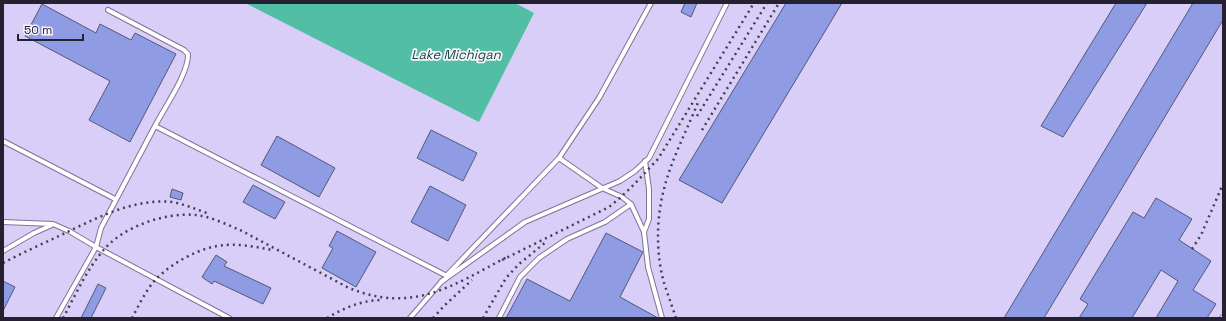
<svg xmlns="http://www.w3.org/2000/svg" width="1226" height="321" font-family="'Space Grotesk',sans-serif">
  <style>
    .water { fill: #52bea6 }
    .building { fill: #8f9be2; stroke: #52597b }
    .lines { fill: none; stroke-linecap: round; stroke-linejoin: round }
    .lane-casing { stroke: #7d7498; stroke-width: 6 }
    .lane { stroke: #fff; stroke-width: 4 }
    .rail { stroke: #433e51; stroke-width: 2.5; stroke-dasharray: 2 4; stroke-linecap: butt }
    .labels { text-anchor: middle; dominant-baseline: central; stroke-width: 3.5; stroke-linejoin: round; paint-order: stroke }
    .water-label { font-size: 13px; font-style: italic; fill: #18483d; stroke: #f7f5fd }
  </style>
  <rect width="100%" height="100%" fill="#d8cef7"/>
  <!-- water -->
  <polygon class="water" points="245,3 515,3 534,13 479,122"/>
  <!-- building -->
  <g class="building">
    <polygon points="685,3 697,3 691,17 681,12"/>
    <polygon points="786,3 842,3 722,203 679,180"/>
    <polygon points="1116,3 1147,3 1063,137 1041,126"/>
    <polygon points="1193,3 1223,3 1223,20 1044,318 1004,318"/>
    <polygon points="42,4 96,33 100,24 131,40 135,33 176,54 130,142 89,120 110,81 25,36"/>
    <polygon points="431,130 477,153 463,181 417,158"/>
    <polygon points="277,136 335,168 319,197 261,165"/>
    <polygon points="253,185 285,202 275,219 243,202"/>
    <polygon points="430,186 466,205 448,241 411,222"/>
    <polygon points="172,189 183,193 181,200 170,197"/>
    <polygon points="1156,198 1192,219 1179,240 1211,261 1193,290 1216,304 1207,318 1156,318 1178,281 1161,270 1132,318 1079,318 1088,304 1080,299 1133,212 1144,218"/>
    <polygon points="337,231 376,252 356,287 322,268 333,248 329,246"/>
    <polygon points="606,233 643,252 620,297 658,318 506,318 527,279 570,301"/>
    <polygon points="216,255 227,262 224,266 271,288 263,304 214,281 212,284 202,277"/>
    <polygon points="3,281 15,287 3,311"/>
    <polygon points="98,284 106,288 91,318 81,318"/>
  </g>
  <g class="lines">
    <!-- lane casing -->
    <g class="lane-casing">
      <g id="lane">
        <polyline points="651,3 599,98 559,158 602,188 622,197 631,204 644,232 648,267 662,318"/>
        <path d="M108 10 184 50 188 54C189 73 164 108 155 126"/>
        <polyline points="3,141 115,199"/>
        <polyline points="3,222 53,224 69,231 96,247 101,228 155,126 447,276"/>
        <polyline points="644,232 649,219 649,189 645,161"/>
        <polyline points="3,251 34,233 52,225"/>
        <polyline points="447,275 559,158"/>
        <polyline points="441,282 525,222 620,181 635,171 649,158 727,3"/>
        <polyline points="56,318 96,247 229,318"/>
        <polyline points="410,318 443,280"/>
        <polyline points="499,318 520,277 539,258 567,239 605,222 631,204"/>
        <polyline points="1222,318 1223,317"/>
      </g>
    </g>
    <!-- lane -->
    <use href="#lane" class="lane"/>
    <!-- rail -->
    <g class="rail">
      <polyline points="697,116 767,3"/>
      <polyline points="702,130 779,3"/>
      <polyline points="1192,249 1201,235 1223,184"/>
      <path d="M502 260 609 207C627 193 642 176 658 159L754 3"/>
      <path d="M3 263C22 253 42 244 61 235 95 219 133 198 172 202 184 204 195 209 207 213"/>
      <path d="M63 318C75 296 86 271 102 252 121 227 165 212 196 215 212 217 228 225 242 231L349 288C413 314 452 286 507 257"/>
      <path d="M132 318C139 305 146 290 156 279 173 262 202 246 226 245 242 244 257 247 272 250"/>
      <path d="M327 318C344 308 362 300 382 300"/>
      <polyline points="433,318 445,305 472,280"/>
      <polyline points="483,318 506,278 519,264 546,242"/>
      <path d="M676 318C672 306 668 295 664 283 656 254 656 219 664 189 671 160 688 128 699 100"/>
    </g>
  </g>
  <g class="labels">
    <!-- water labels -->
    <g class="water-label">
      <text x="456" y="54">Lake Michigan</text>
    </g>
  </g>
  <!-- border -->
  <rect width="1226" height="321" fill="none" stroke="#252130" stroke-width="8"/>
  <!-- scale -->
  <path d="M18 34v6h65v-6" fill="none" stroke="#252130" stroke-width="2"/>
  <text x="24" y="34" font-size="12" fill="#252130" stroke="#f7f5fd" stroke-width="3" paint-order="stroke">50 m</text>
</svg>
